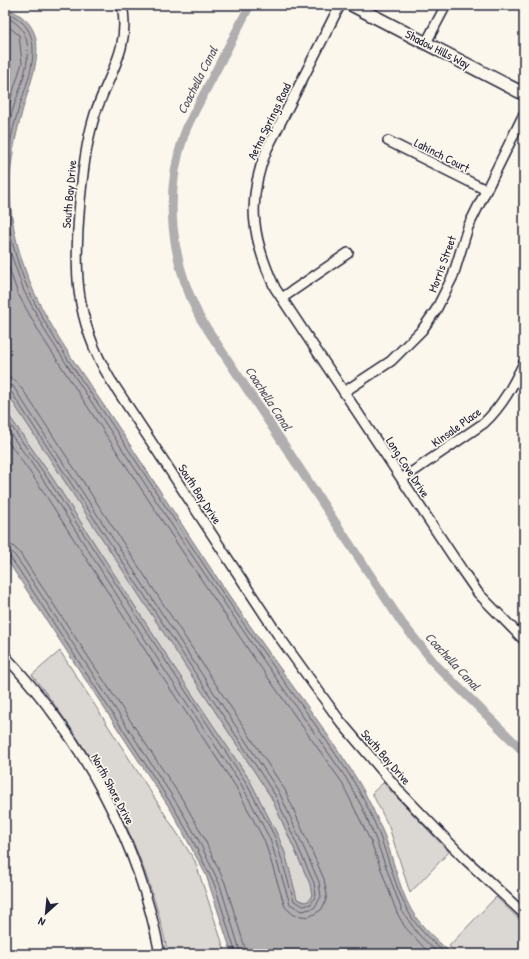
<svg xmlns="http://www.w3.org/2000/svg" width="529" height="959" font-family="'Patrick Hand',sans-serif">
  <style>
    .green { fill: #dbd8d3; stroke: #7e7d87 }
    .water { fill: #b1aeb0; stroke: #787681 }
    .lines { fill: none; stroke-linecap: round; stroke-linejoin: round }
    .shore { stroke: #5b5a6a; stroke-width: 1 }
    .canal { stroke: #b1aeb0; stroke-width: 9 }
    .minor-casing { stroke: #22223b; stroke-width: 12 }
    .tertiary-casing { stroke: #22223b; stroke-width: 15 }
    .minor { stroke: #fbf7ec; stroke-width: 9 }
    .tertiary { stroke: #fbf7ec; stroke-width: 12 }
    .labels { text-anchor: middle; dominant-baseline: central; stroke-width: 3.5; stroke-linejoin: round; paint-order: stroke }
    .street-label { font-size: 12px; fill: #22223b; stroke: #fbf7ec }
    .water-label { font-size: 13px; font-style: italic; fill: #545364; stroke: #fbf7ec }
  </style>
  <rect width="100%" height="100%" fill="#fbf7ec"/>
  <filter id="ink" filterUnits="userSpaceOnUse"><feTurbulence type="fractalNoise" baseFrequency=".025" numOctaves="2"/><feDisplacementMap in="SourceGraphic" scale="8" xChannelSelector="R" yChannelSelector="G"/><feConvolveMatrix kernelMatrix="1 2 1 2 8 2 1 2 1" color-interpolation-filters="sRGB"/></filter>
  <g filter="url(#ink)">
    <!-- green -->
    <g class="green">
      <polygon points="5,390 271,797 310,884 312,895 309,901 304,902 297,899 285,853 278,836 249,779 174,667 51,476 5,410"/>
      <path d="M60 651 195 861 225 951 213 954H168C147 850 98 758 32 675Z"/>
      <polygon points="383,783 449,852 410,893 389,827 372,793"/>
      <polygon points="496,897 524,924 524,954 457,954 449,946"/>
    </g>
    <!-- water -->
    <path class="water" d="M5 8C59 27 30 78 21 116 15 138 11 159 10 181 9 217 17 250 30 283 50 331 90 384 119 428 167 501 214 576 265 647 294 689 326 730 353 773 366 793 376 815 385 837 395 864 400 895 417 919 427 932 440 943 452 954H232L206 875 171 810 5 557V410L51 476 174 667 249 779 278 836 285 853 297 899 304 902 309 901 312 895 310 884 271 797 5 390Z"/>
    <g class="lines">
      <!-- shore -->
      <g class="shore">
        <path d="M5 12C52 29 28 78 18 111 11 134 7 157 6 181 5 216 12 250 25 282 46 333 88 388 119 435 166 507 212 579 261 649 290 690 321 731 349 774 362 795 374 819 382 842 391 867 398 896 412 918 421 932 434 943 446 954"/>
        <path d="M5 17C45 32 22 81 13 109 10 121 7 133 5 145"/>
        <polyline points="5,24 19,35 22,63 5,117"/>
        <polyline points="5,233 7,243 24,291 47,334 181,539 257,651 346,778 362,807 376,840 402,911 418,934 439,954"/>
        <polyline points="5,257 18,294 42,337 176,542 252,655 341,781 371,842 397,913 405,927 430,954"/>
        <polyline points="5,377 15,380 25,393 285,790 324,879 327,895 325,903 321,910 309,917 294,915 285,907 265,842 236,787 161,675 39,485 5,437"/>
        <polyline points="5,383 13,386 20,397 279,792 319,882 321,897 314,908 302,911 290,904 270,839 241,784 166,672 44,481 5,426"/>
        <polyline points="5,388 10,390 275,795 314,883 316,895 311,904 304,906 294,901 275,837 245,781 171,669 48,479 5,417"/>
        <polyline points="5,545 13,546 19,552 184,802 203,836 225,883 247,954"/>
        <polyline points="5,551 13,553 23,567 178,805 198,839 220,885 241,954"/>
        <polyline points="5,556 10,557 19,570 174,808 193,841 215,886 236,954"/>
      </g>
      <!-- canal -->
      <path class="canal" d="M250 5C236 32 222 59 208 86 200 102 190 118 184 135 163 197 171 261 200 318L402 623 437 666 524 752"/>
      <!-- minor casing -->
      <g class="minor-casing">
        <g id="minor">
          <path d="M122 5C131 49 108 75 95 114 86 143 83 171 80 201 74 269 74 318 110 379L278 635 340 721 402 794 464 858 524 914"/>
          <path d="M340 5 267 149C246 200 252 239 275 288L462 570 478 593 524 640"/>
          <polyline points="426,43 446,5"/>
          <polyline points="388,141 486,190"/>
          <polyline points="282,298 348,253"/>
          <polyline points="344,392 391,361 422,330 436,310 453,276 468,227 524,114"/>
          <path d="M402 479 484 423C503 405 513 385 524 363"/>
          <path d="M5 656C83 739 139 842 160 954"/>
        </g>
      </g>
      <!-- tertiary casing -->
      <g class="tertiary-casing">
        <polyline id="tertiary" points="352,5 524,94"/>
      </g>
      <!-- minor -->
      <use href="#minor" class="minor"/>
      <!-- tertiary -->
      <use href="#tertiary" class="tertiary"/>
    </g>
  </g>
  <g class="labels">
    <!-- street labels -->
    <g class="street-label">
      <text transform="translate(438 49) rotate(27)">Shadow Hills Way</text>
      <text transform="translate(269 121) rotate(-64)">Aetna Springs Road</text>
      <text transform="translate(442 155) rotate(27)">Lahinch Court</text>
      <text transform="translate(69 194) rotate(-85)">South Bay Drive</text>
      <text transform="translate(442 264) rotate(-70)">Morris Street</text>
      <text transform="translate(456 427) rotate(-36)">Kinsale Place</text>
      <text transform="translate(408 467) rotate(57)">Long Cove Drive</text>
      <text transform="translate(200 494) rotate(57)">South Bay Drive</text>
      <text transform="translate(386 757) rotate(49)">South Bay Drive</text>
      <text transform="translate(113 789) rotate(62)">North Shore Drive</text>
    </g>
    <!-- water labels -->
    <g class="water-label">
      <text transform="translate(197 80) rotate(-63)">Coachella Canal</text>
      <text transform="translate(269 398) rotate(57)">Coachella Canal</text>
      <text transform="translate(453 661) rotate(47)">Coachella Canal</text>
    </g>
  </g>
  <!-- margin -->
  <rect width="529" height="959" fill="none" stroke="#fbf7ec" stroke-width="20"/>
  <rect x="10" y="10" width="509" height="939" fill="none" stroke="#22223b" stroke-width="1.5" filter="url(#ink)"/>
  <!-- north arrow -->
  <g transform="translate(46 913) rotate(207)" stroke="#fbf7ec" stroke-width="3" paint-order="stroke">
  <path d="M0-3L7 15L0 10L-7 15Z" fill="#22223b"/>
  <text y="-6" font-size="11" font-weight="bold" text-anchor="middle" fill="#22223b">N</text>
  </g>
</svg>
